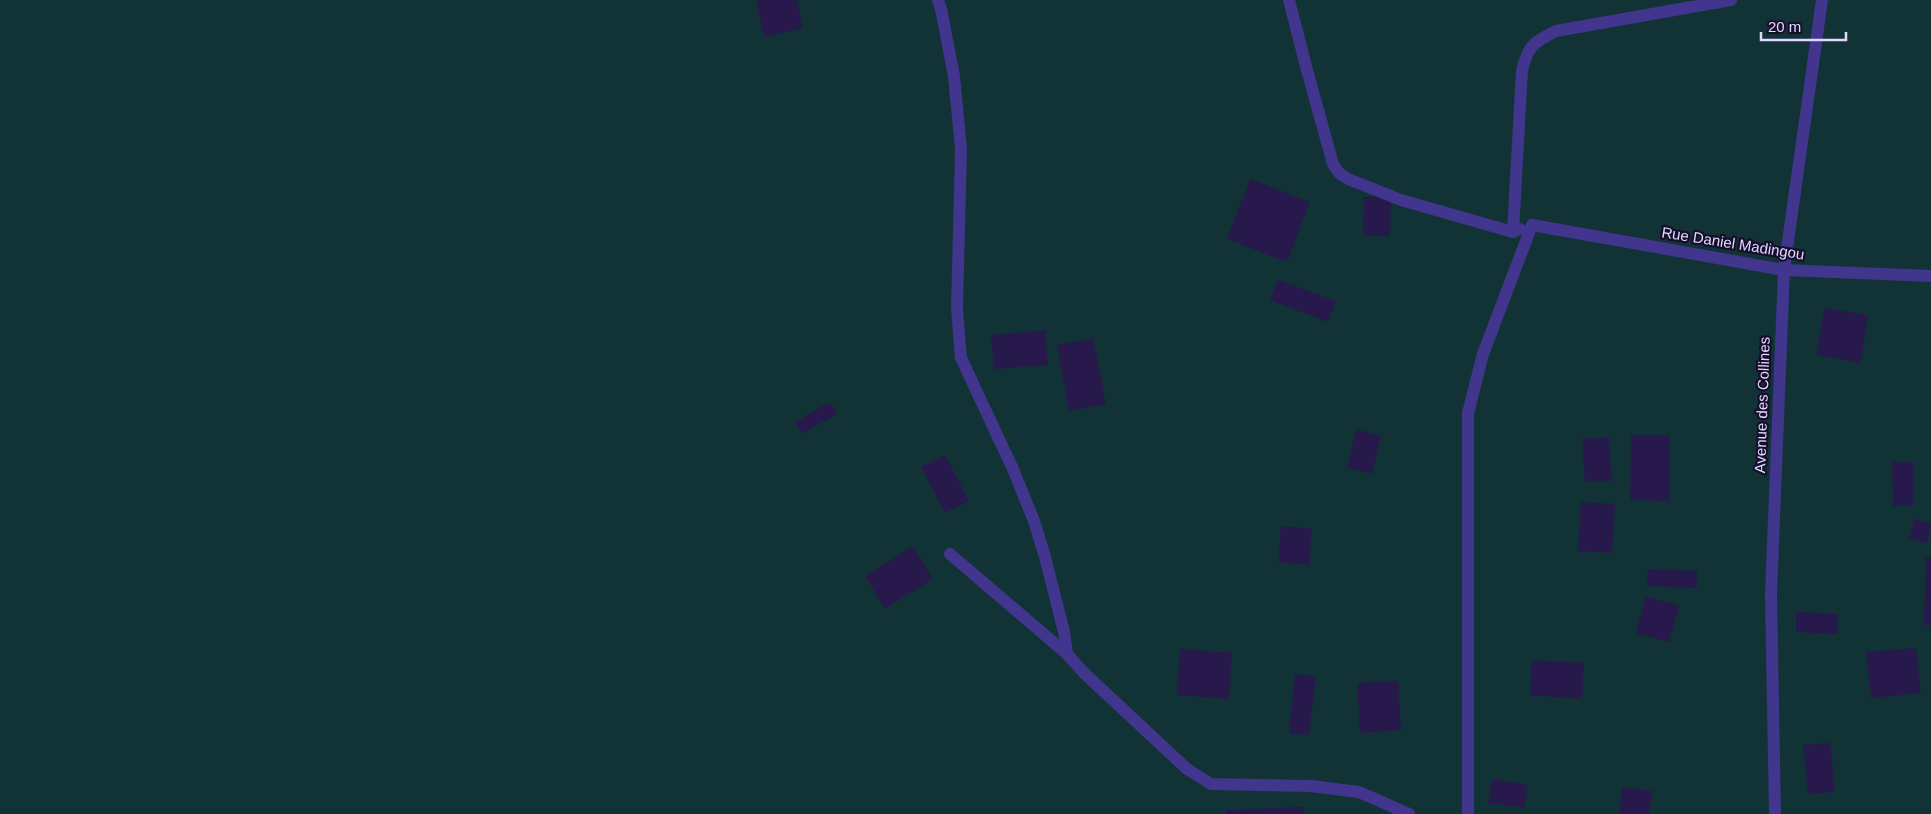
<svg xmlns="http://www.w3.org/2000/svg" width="1931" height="814" font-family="Arial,sans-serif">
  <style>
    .green { fill: #113335 }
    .building { fill: #28194d }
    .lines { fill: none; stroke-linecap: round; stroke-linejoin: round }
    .minor { stroke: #41358e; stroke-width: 12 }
    .labels { text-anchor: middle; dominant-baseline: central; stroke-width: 4.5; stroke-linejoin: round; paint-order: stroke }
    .street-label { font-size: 15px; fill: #e0d8ff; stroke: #160e2b }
  </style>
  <rect width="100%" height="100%" fill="#160e2b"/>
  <!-- green -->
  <rect class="green" x="0" y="0" width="1931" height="814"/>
  <!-- building -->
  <g class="building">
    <polygon points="762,0 797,0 803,28 764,37 756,1"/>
    <polygon points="1250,179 1310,202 1287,262 1227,239"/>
    <polygon points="1364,197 1391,197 1390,236 1363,236"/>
    <polygon points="1278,280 1336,301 1328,322 1270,300"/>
    <polygon points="1824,308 1868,315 1861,363 1817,355"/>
    <polygon points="1045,330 1048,365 994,369 991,335"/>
    <polygon points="1093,338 1106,404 1069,411 1057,345"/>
    <polygon points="830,402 837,414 801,434 795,422"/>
    <polygon points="1356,429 1381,436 1372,474 1347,468"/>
    <polygon points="1631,435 1670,435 1670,501 1630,500"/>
    <polygon points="1609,437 1612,481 1585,482 1582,439"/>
    <polygon points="945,455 969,501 945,513 921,467"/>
    <polygon points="1892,462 1913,462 1913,506 1893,506"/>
    <polygon points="1581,502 1615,504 1612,553 1578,551"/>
    <polygon points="1914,519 1931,523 1927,543 1909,539"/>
    <polygon points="1281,526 1312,529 1309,565 1278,562"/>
    <polygon points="913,546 933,579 885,609 865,576"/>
    <polygon points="1926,557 1931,557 1931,625 1924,625"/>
    <polygon points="1648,569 1697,571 1697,588 1647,586"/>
    <polygon points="1646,596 1679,606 1669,642 1636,633"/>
    <polygon points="1796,612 1838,614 1837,634 1796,632"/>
    <polygon points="1916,648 1921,693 1871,698 1866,652"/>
    <polygon points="1180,649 1232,653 1229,699 1177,695"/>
    <polygon points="1532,660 1584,663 1582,699 1530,695"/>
    <polygon points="1295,674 1316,676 1309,735 1289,733"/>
    <polygon points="1398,681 1401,730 1360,733 1357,683"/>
    <polygon points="1830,743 1835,792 1808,794 1803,745"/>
    <polygon points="1492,779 1528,785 1524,808 1488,803"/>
    <polygon points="1622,787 1652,791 1649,814 1619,814"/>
    <polygon points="1304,807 1304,814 1226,814 1226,810"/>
  </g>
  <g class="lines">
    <!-- minor -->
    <g class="minor">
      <polyline points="938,0 941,9 954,76 961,149 957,309 961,358 1013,469 1034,521 1045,557 1064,632 1067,654"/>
      <polyline points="1289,0 1307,70 1333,164 1339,173 1348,179 1401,200 1513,232 1520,229"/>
      <polyline points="1532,225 1784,270 1931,276"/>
      <path d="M1513 232 1522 71C1528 45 1533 43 1556 31L1731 0"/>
      <polyline points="950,554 1067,654 1084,673 1187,769 1211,784 1311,786 1359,792 1409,814"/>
      <polyline points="1468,814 1468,413 1483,354 1532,225"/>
      <polyline points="1775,814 1771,594 1784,270 1822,0"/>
    </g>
  </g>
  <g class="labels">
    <!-- street labels -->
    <g class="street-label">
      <text transform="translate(1733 243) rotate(9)">Rue Daniel Madingou</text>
      <text transform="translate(1762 405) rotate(-88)">Avenue des Collines</text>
    </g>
  </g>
  <!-- scale -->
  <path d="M1761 32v8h85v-8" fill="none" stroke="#e0d8ff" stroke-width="2.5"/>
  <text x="1768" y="32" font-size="15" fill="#e0d8ff" stroke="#160e2b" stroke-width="4" paint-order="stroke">20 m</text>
</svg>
